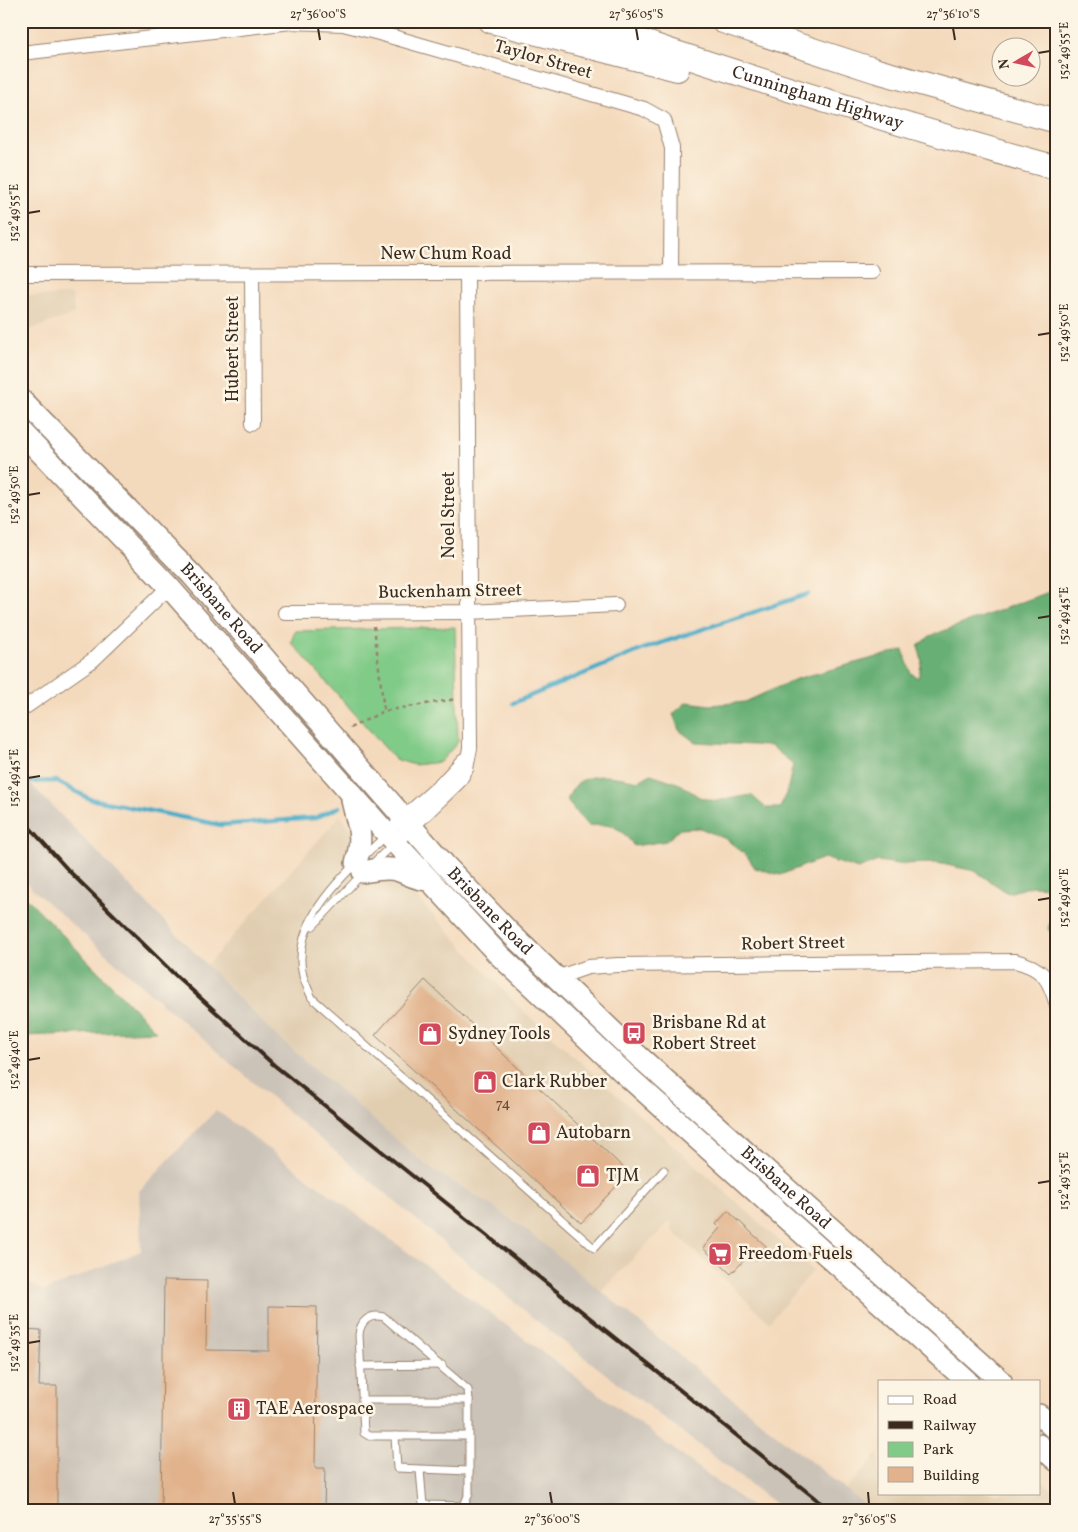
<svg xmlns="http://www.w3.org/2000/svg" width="1078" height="1532" font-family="Vollkorn,serif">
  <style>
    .built { fill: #e1ceb1 }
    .industrial { fill: #cbc3b8 }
    .green { fill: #81cb88; stroke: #5e7a53 }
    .forest { fill: #68af74; stroke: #526c49 }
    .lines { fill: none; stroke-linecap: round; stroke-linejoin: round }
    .stream { stroke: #49acc8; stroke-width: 4.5 }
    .building { fill: #e1b28c }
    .lane-casing { stroke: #98826e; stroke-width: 9 }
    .street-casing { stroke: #98826e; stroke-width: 16 }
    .primary-casing { stroke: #98826e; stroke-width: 24 }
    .highway-casing { stroke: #98826e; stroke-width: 26 }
    .path { stroke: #98826e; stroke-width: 2.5; stroke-dasharray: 4 4; stroke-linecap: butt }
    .lane { stroke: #fff; stroke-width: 7 }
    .street { stroke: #fff; stroke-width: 14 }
    .primary { stroke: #fff; stroke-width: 21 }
    .highway { stroke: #fff; stroke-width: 24 }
    .rail { stroke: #3b2a1e; stroke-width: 4 }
    .ticks { fill: none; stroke: #3b2a1e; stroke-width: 2 }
    .labels { text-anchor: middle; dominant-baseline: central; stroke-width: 5; stroke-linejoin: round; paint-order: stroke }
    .number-label { font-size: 15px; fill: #644c3a }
    .street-label { font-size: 18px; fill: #3b2a1e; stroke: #fcf5e5 }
    .poi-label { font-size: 18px; fill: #3b2a1e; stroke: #fcf5e5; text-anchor: start }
    .neatline { fill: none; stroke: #3b2a1e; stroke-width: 2 }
    .ticks-label { font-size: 12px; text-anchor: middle; fill: #3b2a1e }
  </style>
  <rect width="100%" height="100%" fill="#fcf5e5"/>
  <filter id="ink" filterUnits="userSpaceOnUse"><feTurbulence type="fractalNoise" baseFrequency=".02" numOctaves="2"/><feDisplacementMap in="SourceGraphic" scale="10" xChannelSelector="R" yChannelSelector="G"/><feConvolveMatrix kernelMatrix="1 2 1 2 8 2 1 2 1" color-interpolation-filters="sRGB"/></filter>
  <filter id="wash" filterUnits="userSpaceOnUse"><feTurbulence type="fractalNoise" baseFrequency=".0096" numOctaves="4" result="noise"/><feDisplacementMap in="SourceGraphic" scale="20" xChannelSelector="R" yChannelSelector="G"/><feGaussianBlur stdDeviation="1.12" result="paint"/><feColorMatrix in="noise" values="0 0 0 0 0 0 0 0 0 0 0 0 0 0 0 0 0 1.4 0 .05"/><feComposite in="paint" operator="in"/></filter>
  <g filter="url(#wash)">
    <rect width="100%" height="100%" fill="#f4dabd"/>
    <!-- built -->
    <g class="built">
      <polygon points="72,295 74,314 21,333 21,296"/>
      <polygon points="340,816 520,1008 813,1271 769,1322 672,1230 671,1220 600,1292 530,1233 494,1207 426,1165 270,1030 206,966"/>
      <polygon points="879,1453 879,1493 1039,1493 1039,1478 1057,1494 1057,1511 873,1511 846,1489"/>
    </g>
    <!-- industrial -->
    <g class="industrial">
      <polygon points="21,774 270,1030 426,1165 494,1207 530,1233 771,1430 873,1511 785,1511 538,1322 222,1056 32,889 21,877"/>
      <polygon points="216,1110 757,1511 21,1511 21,1278 44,1291 141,1251 139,1191"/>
    </g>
    <!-- green -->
    <polygon class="green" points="455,627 458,742 440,762 414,765 395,759 291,642 295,631"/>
    <!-- forest -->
    <g class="forest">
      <path d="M1057 589V939L1048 929 1055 907 1052 887 1032 886 1008 893 975 871 937 863 898 864 878 861 858 869 824 858 780 875 755 868 747 856 726 839 700 828 680 829 666 841 634 846C619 826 613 823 588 826L567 801C577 767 611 776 639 781L651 774 680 784 699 797 716 801 751 795 766 808H780L787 792 793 764 771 746 695 742 679 730 673 714 687 702 710 705 745 702 796 679 903 650 911 673 918 678 922 661 918 646 930 636Z"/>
      <polygon points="21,892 156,1031 21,1036"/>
    </g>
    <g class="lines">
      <!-- stream -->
      <g class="stream">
        <polyline points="513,703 646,648 808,594"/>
        <polyline points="23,782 56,781 90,799 221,825 315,818 339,807"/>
      </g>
    </g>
    <g id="blocks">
      <!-- building -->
      <g class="building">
        <polygon points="425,980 629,1173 581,1223 375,1035"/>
        <polygon points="728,1211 768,1248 757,1260 750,1254 731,1274 703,1248 720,1228 716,1224"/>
        <polygon points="164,1280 207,1281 206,1350 269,1351 269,1306 317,1307 315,1468 325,1468 324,1511 161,1511"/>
        <polygon points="21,1329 41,1330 39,1386 57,1386 57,1511 21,1511"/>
      </g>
    </g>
  </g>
  <g filter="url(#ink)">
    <use href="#blocks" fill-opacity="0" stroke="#98826e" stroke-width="1"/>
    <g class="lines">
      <!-- lane casing -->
      <g class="lane-casing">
        <g id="lane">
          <polyline points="363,857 386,835"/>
          <path d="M355 864C326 893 292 932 303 976 305 983 309 991 312 998L594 1248 664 1170"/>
          <polyline points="371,865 393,844"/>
          <polyline points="313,926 362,874"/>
          <polyline points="360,1366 442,1365"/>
          <polyline points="362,1400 469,1400"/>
          <polyline points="395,1436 397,1468 469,1471"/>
          <polyline points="420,1470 423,1505 465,1506"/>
          <path d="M462 1511 469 1493V1400L468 1390 384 1317C370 1313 360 1321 359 1335L364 1433 369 1436H469"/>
        </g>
      </g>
      <!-- street casing -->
      <g class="street-casing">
        <g id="street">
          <polyline points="21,53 292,22 343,24 379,33 644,109 664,120 672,148 671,271"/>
          <polyline points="21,274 872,272"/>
          <polyline points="252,275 253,423"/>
          <polyline points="285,613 469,612 616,605"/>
          <polyline points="21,710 93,660 169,587"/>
          <polyline points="398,823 442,784 464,760"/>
          <polyline points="395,843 459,781 466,769 470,748 467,273"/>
          <path d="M556 978 588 967 618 965 1015 961C1043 968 1049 978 1057 1005"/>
        </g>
      </g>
      <!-- primary casing -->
      <g class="primary-casing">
        <g id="primary">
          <path id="s1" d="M21 400 192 575 444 864 510 933 635 1053 1001 1381"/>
          <polyline points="21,432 169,587 387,834 497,953 624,1073 967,1381"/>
          <path d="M352 800C358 827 364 834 356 863"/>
          <path d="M363 872C374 870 386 867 397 870 409 874 414 879 428 880"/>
          <polyline points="1039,1415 1057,1431"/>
          <polyline points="1039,1445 1057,1461"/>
        </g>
      </g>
      <!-- highway casing -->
      <g class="highway-casing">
        <g id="highway">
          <polyline points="491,21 677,69"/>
          <path id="s2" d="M581 21C738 75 896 124 1057 168"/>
          <polyline points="723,21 877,71 1057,121"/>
        </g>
      </g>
      <!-- path -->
      <g class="path">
        <polyline points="374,626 384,711"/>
        <polyline points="350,728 384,711 456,699"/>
      </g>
      <!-- lane -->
      <use href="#lane" class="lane"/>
      <!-- street -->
      <use href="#street" class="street"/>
      <!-- primary -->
      <use href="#primary" class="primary"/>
      <!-- highway -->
      <use href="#highway" class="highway"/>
      <!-- rail -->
      <polyline class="rail" points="21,818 69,871 172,972 274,1065 831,1511"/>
    </g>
  </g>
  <!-- ticks -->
  <path class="ticks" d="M318 28 320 40M636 28 638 40M953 28 955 40M1038 53 1050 51M28 213 40 211M1038 335 1050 333M28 495 40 493M1038 618 1050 616M28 778 40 776M1038 900 1050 898M28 1060 40 1058M1038 1183 1050 1181M28 1343 40 1341M233 1492 235 1504M550 1492 552 1504M868 1492 869 1504"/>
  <!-- icons -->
  <defs>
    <g id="bus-square" transform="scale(1.25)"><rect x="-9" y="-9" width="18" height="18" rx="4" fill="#d1495b" stroke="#fcf5e5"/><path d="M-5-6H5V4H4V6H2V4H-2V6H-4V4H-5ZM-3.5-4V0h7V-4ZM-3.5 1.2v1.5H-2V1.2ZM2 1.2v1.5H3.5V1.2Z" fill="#fff"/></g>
    <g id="shop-square" transform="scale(1.25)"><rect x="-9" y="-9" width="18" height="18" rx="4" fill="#d1495b" stroke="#fcf5e5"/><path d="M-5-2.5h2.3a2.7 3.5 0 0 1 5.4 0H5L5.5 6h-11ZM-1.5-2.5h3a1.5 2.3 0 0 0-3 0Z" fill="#fff"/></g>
    <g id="supermarket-square" transform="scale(1.25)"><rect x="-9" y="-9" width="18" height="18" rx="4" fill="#d1495b" stroke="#fcf5e5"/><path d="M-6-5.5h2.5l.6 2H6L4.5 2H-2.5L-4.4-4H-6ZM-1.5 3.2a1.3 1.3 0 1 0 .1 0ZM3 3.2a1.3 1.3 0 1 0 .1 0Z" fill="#fff"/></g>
    <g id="building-square" transform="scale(1.25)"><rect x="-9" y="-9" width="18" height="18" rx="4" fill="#d1495b" stroke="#fcf5e5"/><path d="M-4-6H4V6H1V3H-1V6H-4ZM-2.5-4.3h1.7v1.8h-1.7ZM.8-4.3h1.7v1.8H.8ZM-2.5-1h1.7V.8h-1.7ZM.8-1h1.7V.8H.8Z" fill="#fff"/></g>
  </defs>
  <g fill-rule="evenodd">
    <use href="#bus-square" x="634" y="1033"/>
    <use href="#shop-square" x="430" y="1034"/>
    <use href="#shop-square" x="485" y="1082"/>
    <use href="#shop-square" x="539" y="1133"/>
    <use href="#shop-square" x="588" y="1176"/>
    <use href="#supermarket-square" x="720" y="1254"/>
    <use href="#building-square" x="239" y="1409"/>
  </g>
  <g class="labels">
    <!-- number labels -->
    <g class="number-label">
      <text x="503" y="1104">74</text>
    </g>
    <!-- street labels -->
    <g class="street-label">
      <text transform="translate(543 60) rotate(16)">Taylor Street</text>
      <text stroke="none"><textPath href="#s2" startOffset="249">Cunningham Highway</textPath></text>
      <text x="446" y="254">New Chum Road</text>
      <text transform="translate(233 349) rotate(-90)">Hubert Street</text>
      <text transform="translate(449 515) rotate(-90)">Noel Street</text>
      <text transform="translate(450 592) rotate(-1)">Buckenham Street</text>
      <text stroke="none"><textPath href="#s1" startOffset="289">Brisbane Road</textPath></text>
      <text stroke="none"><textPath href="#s1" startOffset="694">Brisbane Road</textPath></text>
      <text transform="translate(793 944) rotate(-1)">Robert Street</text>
      <text stroke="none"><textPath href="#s1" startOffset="1099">Brisbane Road</textPath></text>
    </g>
    <!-- poi labels -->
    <g class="poi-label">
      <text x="652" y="1023">Brisbane Rd at<tspan x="652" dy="21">Robert Street</tspan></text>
      <text x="448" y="1034">Sydney Tools</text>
      <text x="502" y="1082">Clark Rubber</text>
      <text x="556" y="1133">Autobarn</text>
      <text x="606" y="1176">TJM</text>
      <text x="738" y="1254">Freedom Fuels</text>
      <text x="256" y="1409">TAE Aerospace</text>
    </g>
  </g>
  <!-- margin -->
  <rect width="1078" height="1532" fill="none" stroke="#fcf5e5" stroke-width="55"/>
  <!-- legend -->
  <rect x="878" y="1380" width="162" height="115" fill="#fcf5e5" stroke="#afa495"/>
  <rect x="888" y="1396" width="25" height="8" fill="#ffffff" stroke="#afa495"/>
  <text x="923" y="1404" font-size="15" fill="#3b2a1e">Road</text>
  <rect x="888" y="1421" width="25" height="8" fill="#3b2a1e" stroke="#afa495"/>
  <text x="923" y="1430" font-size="15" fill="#3b2a1e">Railway</text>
  <rect x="888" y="1442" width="25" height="15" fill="#81cb88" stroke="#afa495"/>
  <text x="923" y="1454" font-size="15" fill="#3b2a1e">Park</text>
  <rect x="888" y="1467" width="25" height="15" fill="#e1b28c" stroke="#afa495"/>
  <text x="923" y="1480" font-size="15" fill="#3b2a1e">Building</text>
  <!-- north arrow -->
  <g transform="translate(1016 62) rotate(261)"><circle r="24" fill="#fcf5e5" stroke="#afa495"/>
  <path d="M0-4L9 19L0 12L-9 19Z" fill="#d1495b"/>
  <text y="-8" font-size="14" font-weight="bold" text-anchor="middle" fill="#3b2a1e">N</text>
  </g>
  <rect x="28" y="28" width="1022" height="1476" class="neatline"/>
  <g class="ticks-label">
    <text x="318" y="18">27°36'00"S</text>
    <text x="636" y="18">27°36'05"S</text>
    <text x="953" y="18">27°36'10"S</text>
    <text transform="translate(1064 51) rotate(-90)" y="4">152°49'55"E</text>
    <text transform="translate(14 213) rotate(-90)" y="4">152°49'55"E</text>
    <text transform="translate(1064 333) rotate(-90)" y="4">152°49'50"E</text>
    <text transform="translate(14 495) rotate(-90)" y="4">152°49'50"E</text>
    <text transform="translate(1064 616) rotate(-90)" y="4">152°49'45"E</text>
    <text transform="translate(14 778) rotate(-90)" y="4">152°49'45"E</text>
    <text transform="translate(1064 898) rotate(-90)" y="4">152°49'40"E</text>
    <text transform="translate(14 1060) rotate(-90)" y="4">152°49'40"E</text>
    <text transform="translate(1064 1181) rotate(-90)" y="4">152°49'35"E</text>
    <text transform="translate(14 1343) rotate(-90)" y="4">152°49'35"E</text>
    <text x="235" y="1523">27°35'55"S</text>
    <text x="552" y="1523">27°36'00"S</text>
    <text x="869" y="1523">27°36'05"S</text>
  </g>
</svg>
